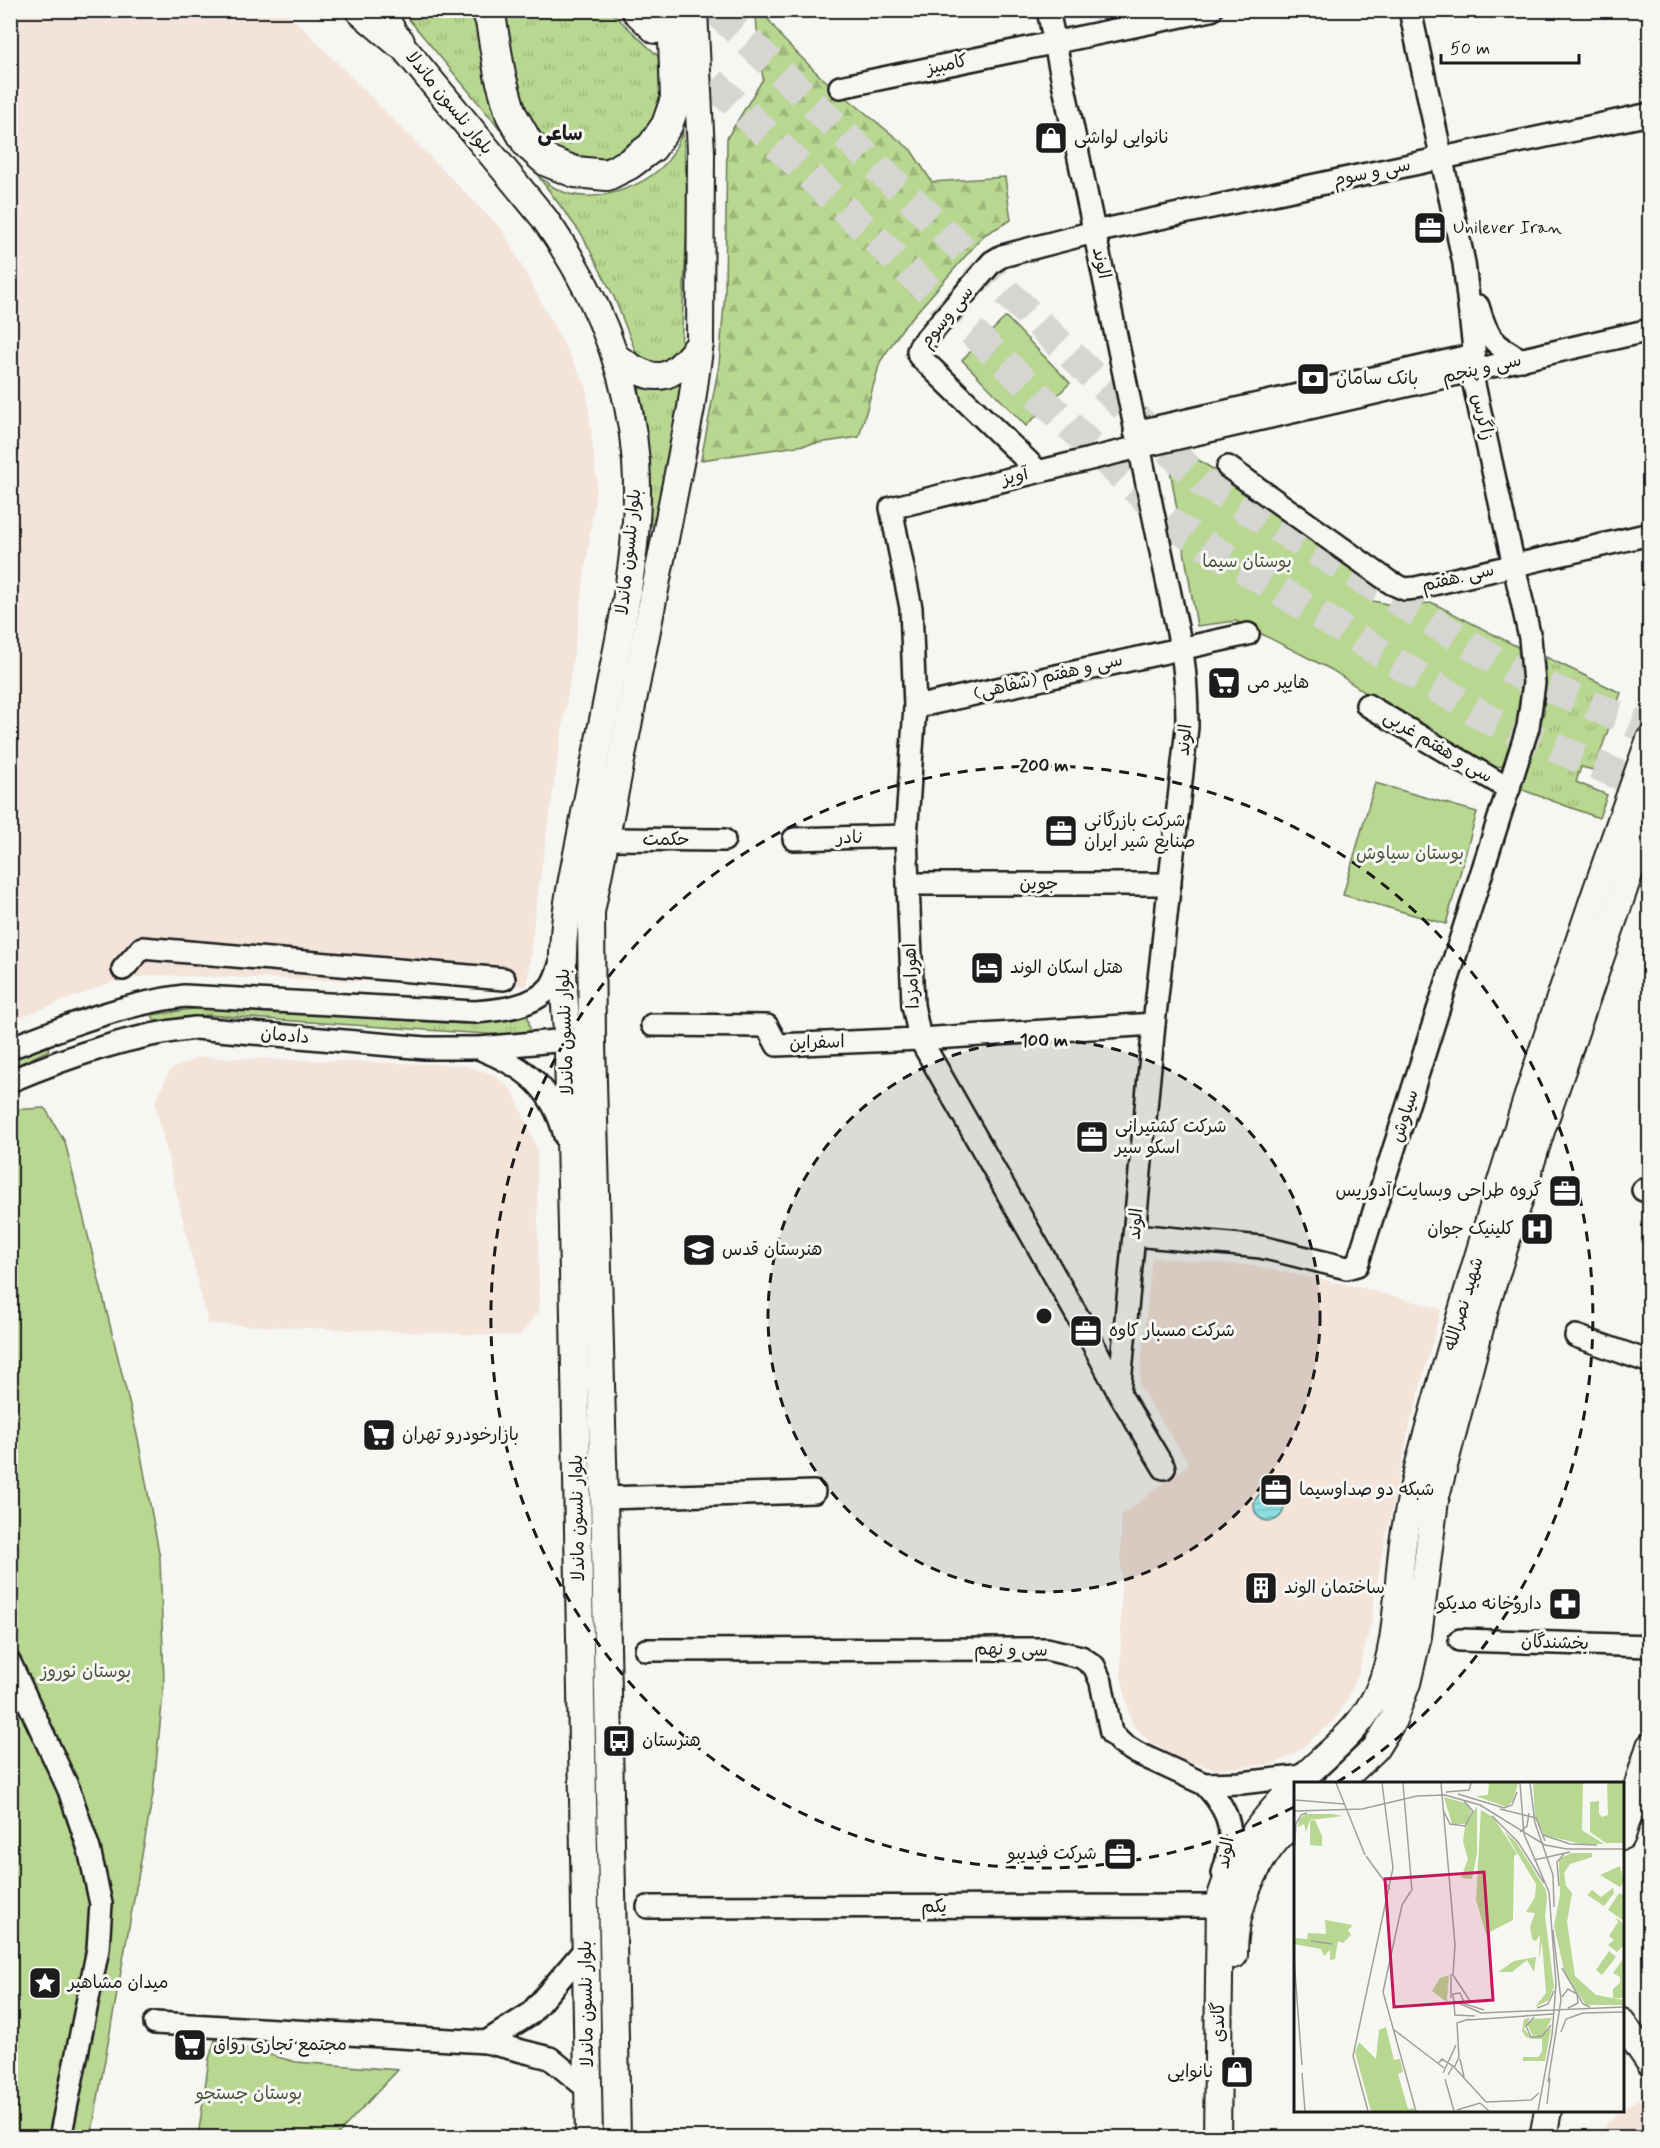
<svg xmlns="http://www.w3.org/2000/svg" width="1660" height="2148" font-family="Mynerve,'Playpen Sans Arabic',sans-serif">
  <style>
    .built { fill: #f3e3d9 }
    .grass { fill: url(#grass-tufts); stroke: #6a7a56; stroke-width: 1.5 }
    .forest { fill: url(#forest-firs); stroke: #6a7a56; stroke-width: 1.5 }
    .park { fill: #b8d790; stroke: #6a7a56; stroke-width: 1.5 }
    .water { fill: url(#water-rules); stroke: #5f9093; stroke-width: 1.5 }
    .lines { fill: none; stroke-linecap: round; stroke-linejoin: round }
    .highway-tunnel { stroke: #d5d5d2; stroke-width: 30; stroke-dasharray: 30 15; stroke-linecap: butt }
    .minor-casing { stroke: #1c1c1c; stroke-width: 26 }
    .major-casing { stroke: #1c1c1c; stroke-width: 30 }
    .highway-casing { stroke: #1c1c1c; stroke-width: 34 }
    .minor { stroke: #f6f6f2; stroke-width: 21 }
    .major { stroke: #f6f6f2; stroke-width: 26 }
    .highway { stroke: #f6f6f2; stroke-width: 30 }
    .ring { fill: none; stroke: #1c1c1c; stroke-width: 3; stroke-dasharray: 10 8 }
    .labels { text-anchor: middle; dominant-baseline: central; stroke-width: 6; stroke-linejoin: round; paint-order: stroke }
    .street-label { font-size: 18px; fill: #1c1c1c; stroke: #f6f6f2 }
    .poi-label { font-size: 18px; fill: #1c1c1c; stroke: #f6f6f2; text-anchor: start }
    .park-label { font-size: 18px; fill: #4b543f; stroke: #f6f6f2 }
    .neighbourhood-label { font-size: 20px; font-weight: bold; fill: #1c1c1c; stroke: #f6f6f2 }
    .inset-road { fill: none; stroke: #9f9f9c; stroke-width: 1.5 }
    .view { fill: #c2185b; fill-opacity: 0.15; stroke: #c2185b; stroke-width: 3 }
    .inset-edge { fill: none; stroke: #1c1c1c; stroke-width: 3 }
    .centre { fill: #1c1c1c; stroke: #f6f6f2; stroke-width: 3 }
    .ring-label { font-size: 18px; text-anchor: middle; font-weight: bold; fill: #1c1c1c; stroke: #f6f6f2; stroke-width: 6; stroke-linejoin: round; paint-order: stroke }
  </style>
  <defs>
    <pattern id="grass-tufts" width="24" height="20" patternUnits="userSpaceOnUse" patternTransform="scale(1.5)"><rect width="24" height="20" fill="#b8d790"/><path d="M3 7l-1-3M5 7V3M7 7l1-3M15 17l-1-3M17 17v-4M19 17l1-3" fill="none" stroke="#9eb87c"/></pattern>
    <pattern id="forest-firs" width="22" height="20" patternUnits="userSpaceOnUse" patternTransform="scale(1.5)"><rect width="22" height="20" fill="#b8d790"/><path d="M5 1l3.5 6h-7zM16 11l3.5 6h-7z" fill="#9eb87c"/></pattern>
    <pattern id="water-rules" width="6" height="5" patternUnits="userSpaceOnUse" patternTransform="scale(1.5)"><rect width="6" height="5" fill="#8cdee2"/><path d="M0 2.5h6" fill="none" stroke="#78bec1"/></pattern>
  </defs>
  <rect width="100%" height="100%" fill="#f6f6f2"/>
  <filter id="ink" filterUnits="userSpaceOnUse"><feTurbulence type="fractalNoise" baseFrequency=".0167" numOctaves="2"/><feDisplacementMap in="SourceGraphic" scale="12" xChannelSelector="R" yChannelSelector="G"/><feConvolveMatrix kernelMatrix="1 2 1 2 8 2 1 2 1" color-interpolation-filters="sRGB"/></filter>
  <g filter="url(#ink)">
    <!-- built -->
    <g class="built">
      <polygon points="11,11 286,11 503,231 586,386 597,483 577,631 535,912 527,986 153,975 115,981 11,1021"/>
      <polygon points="199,1057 462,1065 493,1074 513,1091 537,1149 539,1311 519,1336 208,1324 155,1103 170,1070"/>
      <polygon points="1152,1257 1253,1266 1358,1287 1441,1309 1409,1429 1380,1564 1371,1623 1359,1672 1349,1696 1336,1718 1296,1753 1274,1764 1216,1769 1179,1759 1150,1742 1132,1724 1126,1699 1121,1674 1121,1516 1189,1464 1139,1386"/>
      <polygon points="1638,2099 1649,2114 1649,2137 1601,2137 1604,2127 1617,2113"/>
    </g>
    <!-- grass -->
    <g class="grass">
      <polygon points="402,11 472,11 482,37 506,124 500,129"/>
      <polygon points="501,11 610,11 660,58 664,73 662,123 618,157 595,160 570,157 552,148 536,131 515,89"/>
      <path d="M683 132 688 204 681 348 670 366 642 364 635 350 614 297 582 235 538 176C545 181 553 188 561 191 593 205 642 188 665 164 673 156 678 142 683 132Z"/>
      <path d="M685 374 654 522 647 530 642 526 645 421 637 396 640 388C662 393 668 387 685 374Z"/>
      <polygon points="1546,657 1621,693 1594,770 1581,767 1576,782 1607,795 1599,818 1520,789 1544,712"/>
      <polygon points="206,1007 463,1024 485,1022 527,1012 531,1034 500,1035 208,1015 155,1021 152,1015"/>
      <polygon points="47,1044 49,1050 11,1068 10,1060"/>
    </g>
    <!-- forest -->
    <polygon class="forest" points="755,11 762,11 783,39 820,76 911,150 932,182 1005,177 1011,220 984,235 902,329 880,362 859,437 701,460 719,365 725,292 727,138 763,79"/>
    <!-- park -->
    <g class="park">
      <polygon points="1006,317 1070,383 1026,426 962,360"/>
      <path d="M1192 456 1267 503 1356 568 1358 587 1363 596 1373 601 1392 605 1433 603 1518 647C1524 695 1520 721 1504 766L1494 767 1378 701 1332 670 1236 621 1197 626 1169 463Z"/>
      <polygon points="1375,783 1477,812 1446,924 1343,895"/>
      <polygon points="45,1108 65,1142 138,1439 160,1558 164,1684 153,1794 91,2137 11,2137 10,1110"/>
      <polygon points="215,2040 296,2062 398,2070 335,2137 198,2137 209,2059"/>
    </g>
    <!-- water -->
    <circle class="water" cx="1269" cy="1506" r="15"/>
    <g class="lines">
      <!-- highway-tunnel -->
      <g class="highway-tunnel">
        <polyline points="716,10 1202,482 1522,676 1650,730"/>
        <polyline points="680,51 1173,525 1488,719 1650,788"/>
      </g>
      <!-- minor casing -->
      <g class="minor-casing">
        <g id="minor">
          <path d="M1048 10 1181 647C1186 673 1187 700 1187 727L1154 1024 1119 1393"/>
          <polyline points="840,87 1211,10"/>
          <path d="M1478 306C1487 337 1493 345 1522 360"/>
          <polyline points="1135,432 1474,355"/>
          <polyline points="1228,467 1391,583 1405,589 1416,588 1650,534"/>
          <polyline points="1038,471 919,356 918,351 920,346 992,262 1002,256 1094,232 1650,114"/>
          <polyline points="1367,705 1509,789"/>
          <polyline points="915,707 1248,634"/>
          <polyline points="607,839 724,840"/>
          <polyline points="794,839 906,836"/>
          <polyline points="909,884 1170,884"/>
          <polyline points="123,969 142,948 504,979"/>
          <polyline points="652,1025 767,1026 777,1045 920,1039 1154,1024"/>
          <path d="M10 1048C66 1026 124 1004 184 996L475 1012C500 1010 534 1007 551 986 556 978 559 968 562 959"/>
          <path d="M483 1050C527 1068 553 1089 565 1136"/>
          <path d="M10 1081C70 1056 131 1035 195 1028L425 1048H480L567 1040"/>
          <polyline points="1643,1190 1650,1192"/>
          <polyline points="1135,1235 1261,1247 1347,1268 1357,1265 1528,727 1534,683 1530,638 1471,371 1474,349 1464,263 1410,10"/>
          <polyline points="1576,1336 1650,1362"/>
          <polyline points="1164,1468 1119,1393 1086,1331 920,1039 913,1005 906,836 915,707 911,608 891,508 1139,447 1650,330"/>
          <polyline points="604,1498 814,1492"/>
          <polyline points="1460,1640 1650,1646"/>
          <polyline points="646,1650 1046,1649 1081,1657 1094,1666 1101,1682 1111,1733 1122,1744 1137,1753 1204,1784 1241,1783 1304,1776"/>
          <polyline points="10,1663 69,1790 89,1849 101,1904 98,1949 60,2138"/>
          <path d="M1204 1784C1232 1813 1236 1834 1223 1873"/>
          <polyline points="648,1907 1220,1906"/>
          <polyline points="155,2023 486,2042 550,2058 588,2089"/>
          <polyline points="486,2042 530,2014 586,1948"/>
        </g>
      </g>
      <!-- major casing -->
      <g class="major-casing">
        <g id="major">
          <path d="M390 26 399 42 544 218C595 290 629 373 636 462 641 530 627 599 614 665 603 720 592 774 582 829 574 870 564 912 563 954 562 987 567 1019 568 1052 570 1140 572 1228 574 1316 580 1590 584 1864 589 2138"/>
          <path d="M615 356C656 386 670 383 700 343"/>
          <path d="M1297 1784C1327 1752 1359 1733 1378 1692 1399 1645 1396 1594 1403 1543 1408 1510 1415 1477 1424 1445 1489 1207 1566 971 1650 739"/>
          <polyline points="1338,1784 1375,1749 1393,1720 1407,1683 1418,1636 1435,1500 1485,1309 1541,1131 1650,813"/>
          <polyline points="1622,1836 1650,1746"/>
          <path d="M1234 1955C1234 1905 1257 1853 1296 1820"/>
          <polyline points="1622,2022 1650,2063"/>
          <polyline points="617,2138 604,1498 592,1043 591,912 691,408 700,343 701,152 694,10"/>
          <path d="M1217 2138 1220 1900C1231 1858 1266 1815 1296 1785"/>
          <polyline points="1543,2138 1548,2110"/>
        </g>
      </g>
      <!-- highway casing -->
      <g class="highway-casing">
        <g id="highway">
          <polyline points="361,10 399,42"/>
          <polyline points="487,10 491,21 500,75 511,114 528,144 547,161 575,172 607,175 629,164 652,147 667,125 676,99 673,10"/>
          <polyline points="637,10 656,28"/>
        </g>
      </g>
      <!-- minor -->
      <use href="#minor" class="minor"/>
      <!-- major -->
      <use href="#major" class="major"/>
      <!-- highway -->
      <use href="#highway" class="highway"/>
    </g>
  </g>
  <!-- distance rings -->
  <circle cx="1044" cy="1316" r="276" fill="#1c1c1c" fill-opacity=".12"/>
  <g class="ring">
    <circle cx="1044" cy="1316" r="276"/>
    <path d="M1294 1807A551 551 0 1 1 1336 1783"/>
  </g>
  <!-- icons -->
  <defs>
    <g id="shop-square" transform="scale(1.725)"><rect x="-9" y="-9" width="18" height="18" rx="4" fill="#1c1c1c" stroke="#f6f6f2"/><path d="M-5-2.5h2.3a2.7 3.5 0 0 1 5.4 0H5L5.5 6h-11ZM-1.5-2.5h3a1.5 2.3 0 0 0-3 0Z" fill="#fff"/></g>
    <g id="office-square" transform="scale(1.725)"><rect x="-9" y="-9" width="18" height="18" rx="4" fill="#1c1c1c" stroke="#f6f6f2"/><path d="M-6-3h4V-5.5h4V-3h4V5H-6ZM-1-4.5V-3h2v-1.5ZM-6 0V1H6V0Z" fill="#fff"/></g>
    <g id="bank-square" transform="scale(1.725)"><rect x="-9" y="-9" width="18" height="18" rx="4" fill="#1c1c1c" stroke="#f6f6f2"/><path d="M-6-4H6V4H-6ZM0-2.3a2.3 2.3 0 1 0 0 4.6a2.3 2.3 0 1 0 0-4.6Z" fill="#fff"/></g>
    <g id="supermarket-square" transform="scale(1.725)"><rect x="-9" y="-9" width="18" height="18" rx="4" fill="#1c1c1c" stroke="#f6f6f2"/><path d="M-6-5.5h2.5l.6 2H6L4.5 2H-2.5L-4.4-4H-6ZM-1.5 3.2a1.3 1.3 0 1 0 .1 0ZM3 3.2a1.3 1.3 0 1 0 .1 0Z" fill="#fff"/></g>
    <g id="hotel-square" transform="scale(1.725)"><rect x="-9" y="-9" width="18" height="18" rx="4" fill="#1c1c1c" stroke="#f6f6f2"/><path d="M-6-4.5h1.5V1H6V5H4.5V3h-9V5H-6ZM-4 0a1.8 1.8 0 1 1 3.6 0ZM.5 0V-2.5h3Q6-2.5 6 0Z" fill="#fff"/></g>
    <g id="hospital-square" transform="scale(1.725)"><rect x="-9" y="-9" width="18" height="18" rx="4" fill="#1c1c1c" stroke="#f6f6f2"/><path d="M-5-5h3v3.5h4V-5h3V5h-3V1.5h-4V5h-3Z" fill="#fff"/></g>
    <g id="school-square" transform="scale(1.725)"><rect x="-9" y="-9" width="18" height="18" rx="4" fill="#1c1c1c" stroke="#f6f6f2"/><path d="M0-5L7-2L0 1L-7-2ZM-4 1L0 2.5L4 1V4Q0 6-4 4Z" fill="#fff"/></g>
    <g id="building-square" transform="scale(1.725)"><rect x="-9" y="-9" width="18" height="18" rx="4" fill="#1c1c1c" stroke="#f6f6f2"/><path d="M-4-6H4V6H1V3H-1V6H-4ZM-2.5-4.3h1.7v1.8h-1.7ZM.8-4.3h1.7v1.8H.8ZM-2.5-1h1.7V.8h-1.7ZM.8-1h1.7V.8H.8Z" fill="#fff"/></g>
    <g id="pharmacy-square" transform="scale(1.725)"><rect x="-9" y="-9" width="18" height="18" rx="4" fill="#1c1c1c" stroke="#f6f6f2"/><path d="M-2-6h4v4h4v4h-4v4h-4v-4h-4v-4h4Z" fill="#fff"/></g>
    <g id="bus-square" transform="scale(1.725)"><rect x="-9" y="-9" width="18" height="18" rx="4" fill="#1c1c1c" stroke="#f6f6f2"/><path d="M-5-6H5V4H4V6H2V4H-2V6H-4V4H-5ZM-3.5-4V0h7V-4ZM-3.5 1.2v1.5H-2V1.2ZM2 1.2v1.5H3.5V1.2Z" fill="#fff"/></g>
    <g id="sight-square" transform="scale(1.725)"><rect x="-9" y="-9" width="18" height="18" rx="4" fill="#1c1c1c" stroke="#f6f6f2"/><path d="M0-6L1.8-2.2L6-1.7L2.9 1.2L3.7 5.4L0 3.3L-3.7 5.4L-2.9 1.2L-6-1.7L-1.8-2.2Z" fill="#fff"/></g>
  </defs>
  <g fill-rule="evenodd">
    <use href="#shop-square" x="1051" y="138"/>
    <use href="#office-square" x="1430" y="228"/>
    <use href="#bank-square" x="1313" y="379"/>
    <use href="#supermarket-square" x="1224" y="683"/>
    <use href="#office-square" x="1061" y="831"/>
    <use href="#hotel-square" x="987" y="968"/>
    <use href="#office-square" x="1092" y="1137"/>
    <use href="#office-square" x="1565" y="1191"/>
    <use href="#hospital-square" x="1537" y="1229"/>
    <use href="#school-square" x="699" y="1250"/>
    <use href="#office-square" x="1086" y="1331"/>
    <use href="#supermarket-square" x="379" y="1435"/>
    <use href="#office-square" x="1276" y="1490"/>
    <use href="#building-square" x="1261" y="1588"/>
    <use href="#pharmacy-square" x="1565" y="1604"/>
    <use href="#bus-square" x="619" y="1741"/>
    <use href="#office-square" x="1120" y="1854"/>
    <use href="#sight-square" x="45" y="1983"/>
    <use href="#supermarket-square" x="190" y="2045"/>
    <use href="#shop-square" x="1237" y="2072"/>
  </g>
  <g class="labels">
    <!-- street labels -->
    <g class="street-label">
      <text transform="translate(947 65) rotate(-12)">کامبیز</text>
      <text transform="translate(449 103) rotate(51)">بلوار نلسون ماندلا</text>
      <text transform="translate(1372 173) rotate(-12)">سی و سوم</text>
      <text transform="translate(1101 263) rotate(78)">الوند</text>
      <text transform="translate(947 317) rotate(-51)">سی وسوم</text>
      <text transform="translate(1482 369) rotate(-13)">سی و پنجم</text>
      <text transform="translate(1482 417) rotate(77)">زاگرس</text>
      <text transform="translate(1015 477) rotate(-14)">آویز</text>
      <text transform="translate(629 552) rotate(-84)">بلوار نلسون ماندلا</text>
      <text transform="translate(1458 578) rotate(-13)">سی .هفتم</text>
      <text transform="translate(1048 677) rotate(-13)">سی و هفتم (شفاهی)</text>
      <text transform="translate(1185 740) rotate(-85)">الوند</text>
      <text transform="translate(1438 747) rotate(31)">سی و هفتم غربی</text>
      <text transform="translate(850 838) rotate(-1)">نادر</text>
      <text x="666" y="840">حکمت</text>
      <text x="1039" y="884">جوین</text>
      <text transform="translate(912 976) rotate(-93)">اهورامزدا</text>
      <text transform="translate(566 1032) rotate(-92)">بلوار نلسون ماندلا</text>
      <text transform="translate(285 1036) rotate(5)">دادمان</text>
      <text transform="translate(817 1043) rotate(-2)">اسفراین</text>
      <text transform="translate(1405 1116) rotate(-72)">سیاوش</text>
      <text transform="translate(1136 1224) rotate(-85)">الوند</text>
      <text transform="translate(1464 1304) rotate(-73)">شهید نصرالله</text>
      <text transform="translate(578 1518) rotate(-91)">بلوار نلسون ماندلا</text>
      <text transform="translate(1555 1643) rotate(2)">بخشندگان</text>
      <text transform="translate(1011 1650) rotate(1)">سی و نهم</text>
      <text transform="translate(1226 1853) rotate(-80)">الوند</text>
      <text x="934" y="1907">یکم</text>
      <text transform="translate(587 2004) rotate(-91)">بلوار نلسون ماندلا</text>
      <text transform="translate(1219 2022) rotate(-90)">گاندی</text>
    </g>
    <!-- poi labels -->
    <g class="poi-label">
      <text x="1074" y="138">نانوایی لواشی</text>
      <text x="1453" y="228">Unilever Iran</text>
      <text x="1336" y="379">بانک سامان</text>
      <text x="1247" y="683">هایپر می</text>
      <text x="1084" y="821">شرکت بازرگانی<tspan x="1084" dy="21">صنایع شیر ایران</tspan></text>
      <text x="1010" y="968">هتل اسکان الوند</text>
      <text x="1115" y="1127">شرکت کشتیرانی<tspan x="1115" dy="21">اسکو سیر</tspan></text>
      <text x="1542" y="1191" text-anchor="end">گروه طراحی وبسایت آدوریس</text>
      <text x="1514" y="1229" text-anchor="end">کلینیک جوان</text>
      <text x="722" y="1250">هنرستان قدس</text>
      <text x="1109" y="1331">شرکت مسبار کاوه</text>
      <text x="402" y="1435">بازارخودرو تهران</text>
      <text x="1299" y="1490">شبکه دو صداوسیما</text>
      <text x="1284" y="1588">ساختمان الوند</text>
      <text x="1542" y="1604" text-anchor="end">داروخانه مدیکو</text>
      <text x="642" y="1741">هنرستان</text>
      <text x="1097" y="1854" text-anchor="end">شرکت فیدیبو</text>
      <text x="68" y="1983">میدان مشاهیر</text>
      <text x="213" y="2045">مجتمع تجاری رواق</text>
      <text x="1214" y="2072" text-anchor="end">نانوایی</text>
    </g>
    <!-- park labels -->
    <g class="park-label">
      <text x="1247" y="562">بوستان سیما</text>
      <text x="1410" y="854">بوستان سیاوش</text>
      <text x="86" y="1672">بوستان نوروز</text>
      <text x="249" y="2094">بوستان جستجو</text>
    </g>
    <!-- neighbourhood labels -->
    <g class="neighbourhood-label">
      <text x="560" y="134">ساعی</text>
    </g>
  </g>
  <!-- overview -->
  <g transform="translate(1294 1782)">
    <rect width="330" height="330" fill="#f6f6f2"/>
    <path d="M319 106 320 111 310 124 293 113 298 108 307 115ZM242 175 240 190 233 178 218 190H204L220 179Z" fill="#b8d790"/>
    <path d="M239 1H289L288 48 310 62H287L250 53 241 34ZM150 15 171 21 178 27 172 42H158ZM12 32H38L49 34 16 38 12 50 10 42 4 45 5 37ZM210 49 222 60 252 108 253 118 251 134 260 205 255 218 241 225 252 211 248 160 245 177 246 153 242 159 238 157 236 145 241 131 232 130 241 115 242 102ZM277 71H298V75L276 82 270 91 272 104 278 111 273 140 281 194 302 213 330 218V223H292L271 192 260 144 266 113 265 77ZM326 84 330 99 326 105 306 93ZM321 135 330 142V163L323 170 314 163 320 158 315 154 324 140ZM315 169 322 175 308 193 302 188ZM329 177V216H319V207L326 201V195L319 191ZM155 193 153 217 154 221 138 209 146 196ZM236 236 230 247 238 256 257 246 251 279H229V275H244L248 270V257H238L232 255 228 249 230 237ZM258 236 250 251 239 254 233 242 240 237Z" fill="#b8d790"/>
    <path d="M195 1H224L219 19 212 25 182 14 194 13ZM313 1H330V61H312L296 50V20L305 19V32L308 35 314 33ZM183 24V71L178 97 167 96 174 77 169 60 171 44ZM187 28 200 36 223 72 220 74 219 138 192 152 182 118ZM21 38 28 54V64L16 63V39ZM31 138 59 143 54 148 57 153 49 161 44 159 41 177 36 178V168L30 174 27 167 0 162V156L13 157 14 151 32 152ZM92 245 100 278 106 277 109 290 104 292 114 327 120 326 121 329H77L61 270 65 260 82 277 85 248Z" fill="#b8d790"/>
    <path d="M325 111 330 114V139L314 128Z" fill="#b8d790"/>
    <path class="inset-road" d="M42 1 71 73M109 1 118 109M147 1 161 163 159 193 176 219M226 1 230 52 255 110 262 202 258 253 244 329M236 1 241 41 259 93 260 125M152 10 175 8 177 1M164 12 210 26 218 23 223 10M1 18 50 22M206 27 242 36 251 59M149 28 156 42 171 44 179 29 170 19M0 29 68 27 123 14 151 13 186 23 251 63 273 67H330M198 34 224 60 250 101M0 45 7 33 13 31M226 50 233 44 235 31M249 53 276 62 303 63M0 73 2 42M72 74 96 107M240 78 276 70M265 104 263 80 270 72M117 109 108 123 89 210 122 329M17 159 38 162M0 177 8 283M268 186 289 222 296 225M157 192V216M268 215 274 207 283 212 284 221 274 226M160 219 187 231 330 225M243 226 254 222 260 209M289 231 330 230M181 234 161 233 159 212 166 211 171 222 190 228M240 235 232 244 237 255 248 254 257 243M174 238 259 232M99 247 150 286M267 250 272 237 289 231M166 277 170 295M144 282 148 277 159 284 154 293M160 285 192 320M160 286 165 275 163 241 175 237M8 291 11 329M149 291 162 263M151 297 160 329M254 300 267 218 259 148M192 320 237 318 245 311M253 322 256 296M163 328 186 321 195 329M74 329 59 274 99 86 88 1"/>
    <path class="view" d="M190 90 199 218 100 225 91 97Z"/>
    <rect width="330" height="330" class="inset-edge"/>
  </g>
  <circle cx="1044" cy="1316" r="9" class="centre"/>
  <g class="ring-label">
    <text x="1044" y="771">200 m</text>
    <text x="1044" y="1046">100 m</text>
  </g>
  <!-- margin -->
  <rect width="1660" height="2148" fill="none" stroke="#f6f6f2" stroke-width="36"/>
  <rect x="18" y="18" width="1624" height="2112" fill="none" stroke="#1c1c1c" stroke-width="2" filter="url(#ink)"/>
  <!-- scale -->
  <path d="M1441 54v9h138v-9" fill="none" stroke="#1c1c1c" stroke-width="3"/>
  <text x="1450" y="54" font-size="18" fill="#1c1c1c" stroke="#f6f6f2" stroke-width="4.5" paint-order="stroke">50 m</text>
</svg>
